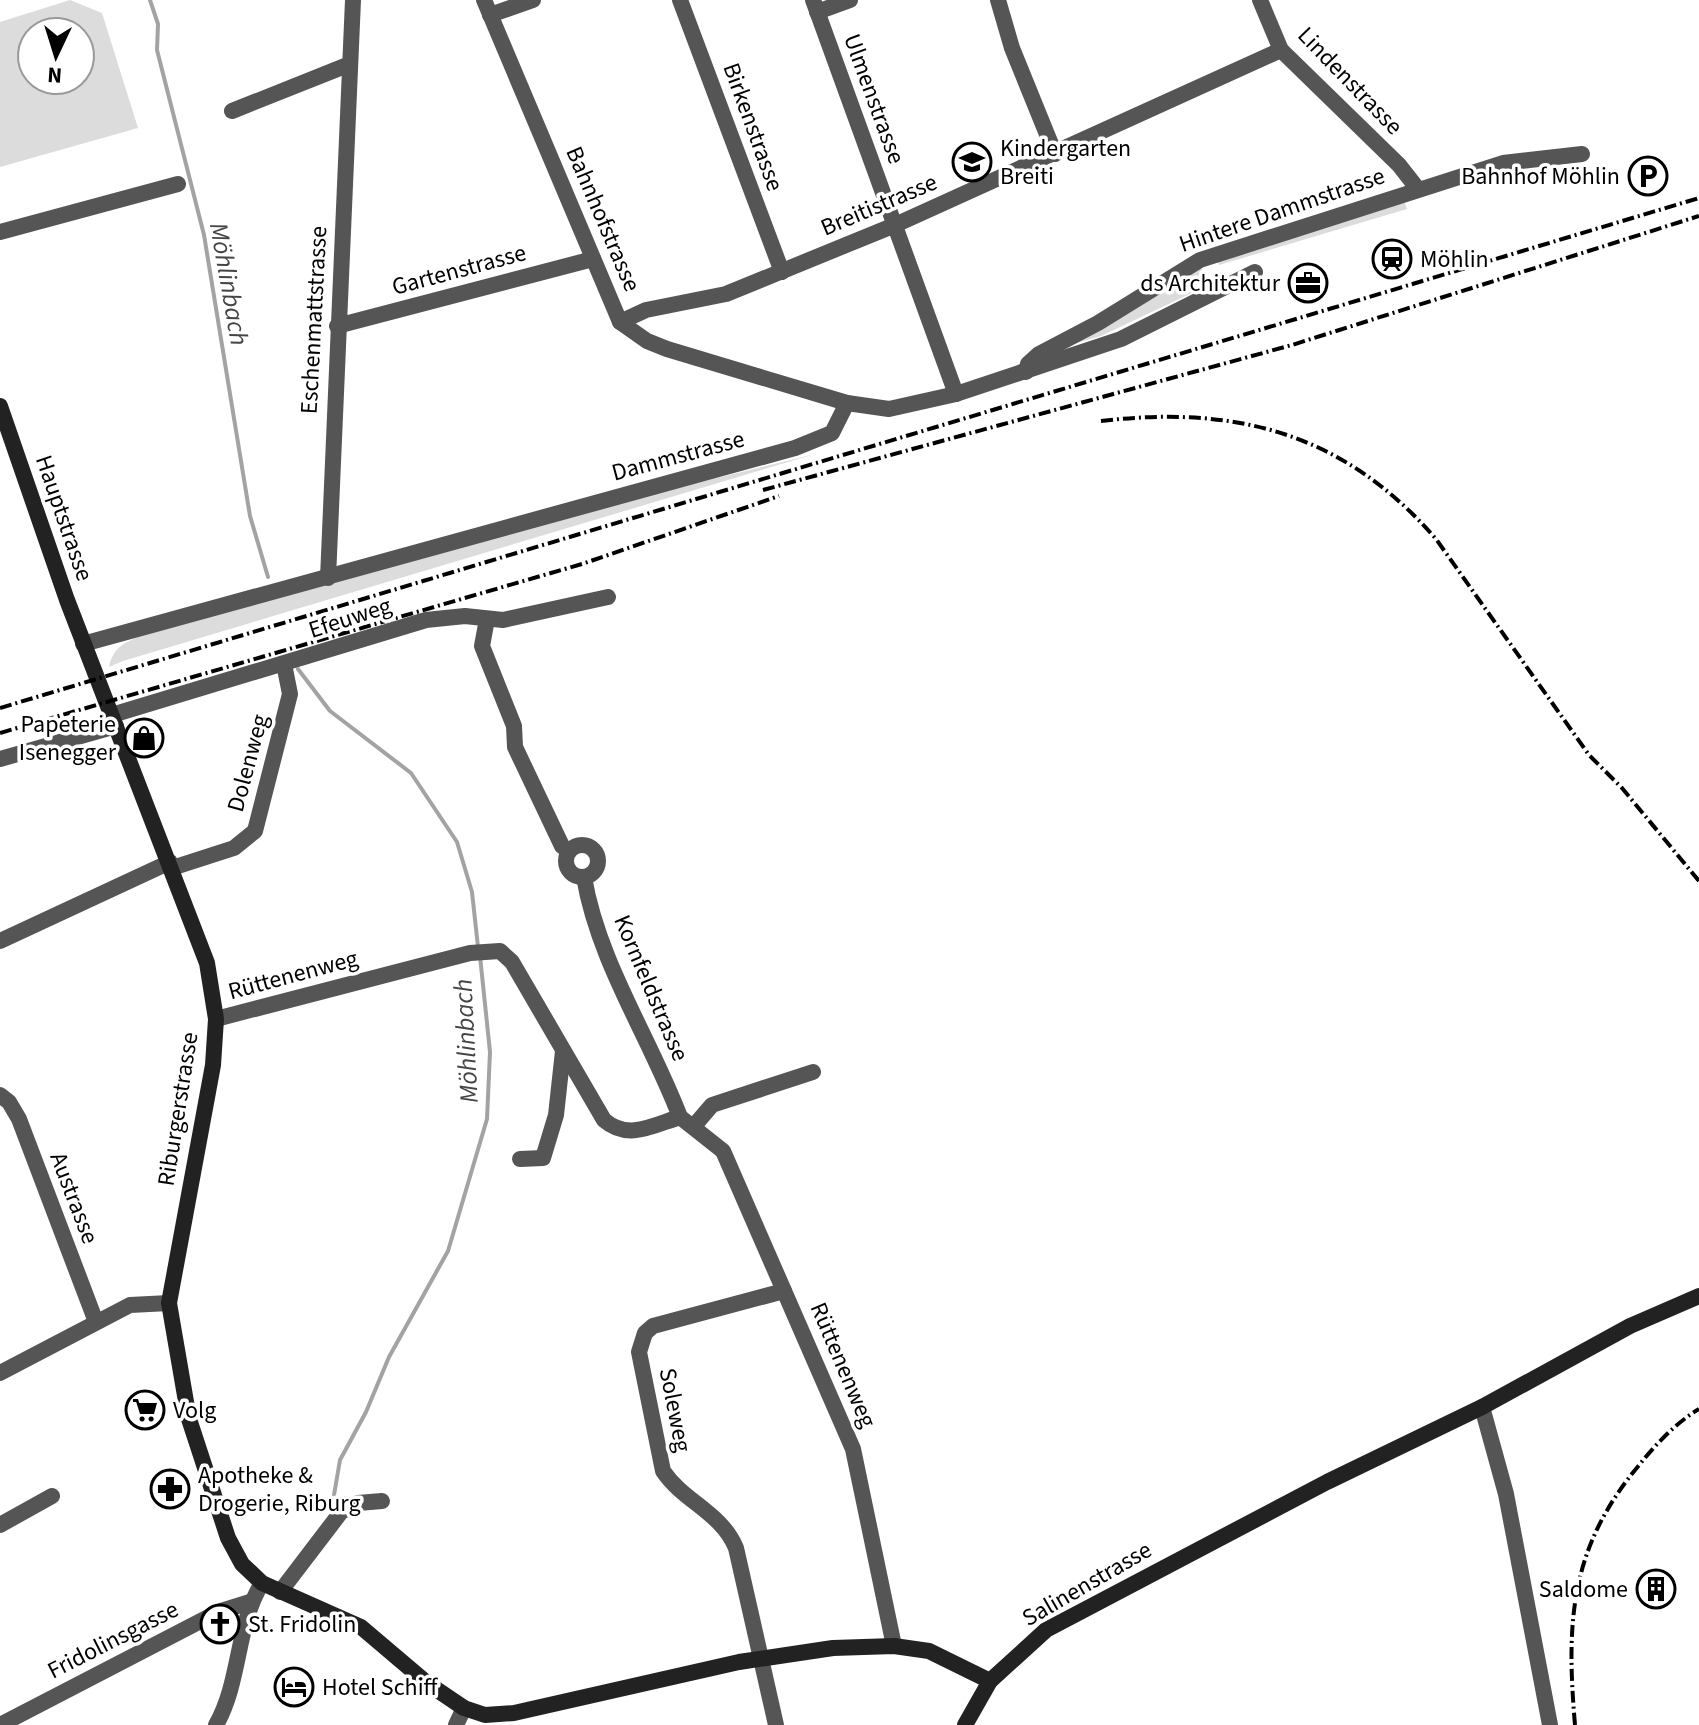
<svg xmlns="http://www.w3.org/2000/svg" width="1699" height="1725" font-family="'Source Sans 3',sans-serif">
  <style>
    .green { fill: #dcdcdc; fill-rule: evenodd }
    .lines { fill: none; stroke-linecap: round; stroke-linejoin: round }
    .stream { stroke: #a3a3a3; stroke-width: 4 }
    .street { stroke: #555; stroke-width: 16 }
    .secondary { stroke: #222; stroke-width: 16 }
    .rail { stroke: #000; stroke-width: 4; stroke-dasharray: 12 4 2 4; stroke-linecap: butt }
    .labels { text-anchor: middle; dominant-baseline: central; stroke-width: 7; stroke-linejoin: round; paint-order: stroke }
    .street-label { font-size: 24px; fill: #000; stroke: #fff }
    .poi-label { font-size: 24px; fill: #000; stroke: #fff; text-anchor: start }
    .water-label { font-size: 26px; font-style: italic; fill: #444; stroke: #fff }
  </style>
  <rect width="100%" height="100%" fill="#fff"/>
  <!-- green -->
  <g class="green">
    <path d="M70 0 102 13 138 128 0 167V22ZM32 32H80V80H32Z"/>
    <polygon points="1403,198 1407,209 1219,265 1217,259"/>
    <polygon points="1200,267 1211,284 1101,336 1070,345"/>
    <path d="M815 454 123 661 109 667C114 640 138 638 161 630L680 487Z"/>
  </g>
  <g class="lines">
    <!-- stream -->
    <g class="stream">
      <polyline points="150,0 158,24 157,50 204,235 250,516 268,577"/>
      <polyline points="298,669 330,711 411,773 457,842 472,892 478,947"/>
      <polyline points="334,1495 340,1460 366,1412 389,1357 448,1251 487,1119 490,1052 480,956"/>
    </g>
    <!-- street -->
    <g class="street">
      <polyline points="484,0 620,322 647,341 667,349 847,403 889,409 956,394 1121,339 1255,272"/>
      <polyline points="680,0 782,272"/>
      <polyline points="813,0 956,394"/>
      <polyline points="998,0 1012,48 1055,154"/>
      <polyline points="1260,0 1281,50 1399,165 1417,188"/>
      <polyline points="817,12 850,0"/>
      <polyline points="490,15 533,0"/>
      <polyline points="232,111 350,64"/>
      <polyline points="0,232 178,184"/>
      <polyline points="620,322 646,310 726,294 895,225 1281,50"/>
      <polyline points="337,326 593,259"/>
      <polyline points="1026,372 1028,364 1039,354 1098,323 1200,260 1503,163 1582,154"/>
      <polyline points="328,578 353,0"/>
      <polyline points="487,619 482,646 514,726 515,747 562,846 569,851"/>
      <polyline points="83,644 795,448 832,433 847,403"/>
      <polyline points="112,715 426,620 465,616 503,620 608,597"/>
      <polyline points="0,759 116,726"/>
      <circle cx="582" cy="861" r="16"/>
      <polyline points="172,868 234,848 255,831 290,694 284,664"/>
      <path d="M584 877C598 961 650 1038 680 1117"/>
      <polyline points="0,941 170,862"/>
      <path d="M216 1019 470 953 500 951 512 962 604 1120C628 1141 654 1125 680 1117L723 1151 853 1449 894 1646"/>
      <polyline points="0,1095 9,1102 19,1119 96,1322"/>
      <polyline points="694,1126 712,1105 813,1072"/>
      <polyline points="520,1159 543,1158 556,1115 563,1051"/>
      <polyline points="0,1373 130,1305 169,1303"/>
      <polyline points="1482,1407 1506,1494 1550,1725"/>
      <polyline points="0,1525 52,1496"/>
      <polyline points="280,1592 341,1512 358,1503 382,1501"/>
      <polyline points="0,1725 218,1612 250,1602"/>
      <path d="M216 1725C241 1681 236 1625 262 1583"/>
      <polyline points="456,1725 464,1708"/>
      <path d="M776 1725 736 1548C721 1512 684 1502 663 1471L639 1352 645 1333 653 1326 784 1291"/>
    </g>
    <!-- secondary -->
    <g class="secondary">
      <polyline points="0,406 67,600 207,963 216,1019 213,1065 169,1303 189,1419 228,1538 242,1564 262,1583 361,1627 427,1683 464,1708 485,1715 514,1713 739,1662 833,1648 894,1646 929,1651 990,1681"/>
      <polyline points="965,1725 990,1681 1046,1630 1327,1482 1482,1407 1630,1326 1699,1296"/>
    </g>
    <!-- rail -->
    <g class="rail">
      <path d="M1101 421C1236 405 1344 433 1436 539L1589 755 1622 788 1699 881"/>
      <polyline points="763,490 1292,345 1699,216"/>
      <polyline points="0,708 1699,198"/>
      <polyline points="0,733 582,564 779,496"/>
      <path d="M1575 1725C1566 1621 1570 1547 1640 1464 1656 1444 1677 1422 1699 1409"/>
    </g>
  </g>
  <!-- icons -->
  <defs>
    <g id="school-ring" transform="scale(2)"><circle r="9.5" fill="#fff" stroke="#000" stroke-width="1.5"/><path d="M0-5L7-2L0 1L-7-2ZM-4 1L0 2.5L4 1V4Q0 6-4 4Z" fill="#000"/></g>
    <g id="parking-ring" transform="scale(2)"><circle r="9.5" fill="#fff" stroke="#000" stroke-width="1.5"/><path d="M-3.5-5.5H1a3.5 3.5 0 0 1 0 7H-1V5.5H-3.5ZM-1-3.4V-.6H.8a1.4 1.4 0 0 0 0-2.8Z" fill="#000"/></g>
    <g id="station-ring" transform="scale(2)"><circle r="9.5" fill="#fff" stroke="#000" stroke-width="1.5"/><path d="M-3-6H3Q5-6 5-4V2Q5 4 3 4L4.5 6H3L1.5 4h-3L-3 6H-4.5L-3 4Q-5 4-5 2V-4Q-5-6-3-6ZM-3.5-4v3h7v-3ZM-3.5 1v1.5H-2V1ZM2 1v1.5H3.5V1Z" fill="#000"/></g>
    <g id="office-ring" transform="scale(2)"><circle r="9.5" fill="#fff" stroke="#000" stroke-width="1.5"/><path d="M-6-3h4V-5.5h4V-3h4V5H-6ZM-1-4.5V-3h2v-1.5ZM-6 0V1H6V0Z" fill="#000"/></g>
    <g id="shop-ring" transform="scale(2)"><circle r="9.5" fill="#fff" stroke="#000" stroke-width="1.5"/><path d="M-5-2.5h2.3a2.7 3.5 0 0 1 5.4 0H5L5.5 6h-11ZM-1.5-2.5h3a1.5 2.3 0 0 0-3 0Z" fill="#000"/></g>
    <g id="supermarket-ring" transform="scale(2)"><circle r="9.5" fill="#fff" stroke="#000" stroke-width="1.5"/><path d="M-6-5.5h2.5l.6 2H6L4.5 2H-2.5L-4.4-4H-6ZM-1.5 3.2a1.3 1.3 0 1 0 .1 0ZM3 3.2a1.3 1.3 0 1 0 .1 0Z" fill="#000"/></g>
    <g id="pharmacy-ring" transform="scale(2)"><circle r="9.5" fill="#fff" stroke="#000" stroke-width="1.5"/><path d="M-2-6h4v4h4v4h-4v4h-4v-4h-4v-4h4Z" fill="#000"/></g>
    <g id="building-ring" transform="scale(2)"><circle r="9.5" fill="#fff" stroke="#000" stroke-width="1.5"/><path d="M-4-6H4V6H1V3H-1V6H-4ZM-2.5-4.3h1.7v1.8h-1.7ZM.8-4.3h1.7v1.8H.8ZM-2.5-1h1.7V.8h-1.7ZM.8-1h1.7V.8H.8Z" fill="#000"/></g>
    <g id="church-ring" transform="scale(2)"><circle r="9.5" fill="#fff" stroke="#000" stroke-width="1.5"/><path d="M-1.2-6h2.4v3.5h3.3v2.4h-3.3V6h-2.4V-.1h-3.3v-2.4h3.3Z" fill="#000"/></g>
    <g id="hotel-ring" transform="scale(2)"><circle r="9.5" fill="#fff" stroke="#000" stroke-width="1.5"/><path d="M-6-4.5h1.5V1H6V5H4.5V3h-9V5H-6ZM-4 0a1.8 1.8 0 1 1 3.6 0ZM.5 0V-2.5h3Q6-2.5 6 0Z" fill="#000"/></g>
  </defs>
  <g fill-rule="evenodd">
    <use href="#school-ring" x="972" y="162"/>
    <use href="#parking-ring" x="1648" y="176"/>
    <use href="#station-ring" x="1392" y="259"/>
    <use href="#office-ring" x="1308" y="283"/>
    <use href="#shop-ring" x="144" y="738"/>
    <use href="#supermarket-ring" x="145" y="1410"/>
    <use href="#pharmacy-ring" x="170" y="1489"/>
    <use href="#building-ring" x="1656" y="1589"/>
    <use href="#church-ring" x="220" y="1624"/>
    <use href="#hotel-ring" x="294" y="1687"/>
  </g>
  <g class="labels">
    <!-- street labels -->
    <g class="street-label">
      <text transform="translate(1350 81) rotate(46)">Lindenstrasse</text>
      <text transform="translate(874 99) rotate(70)">Ulmenstrasse</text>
      <text transform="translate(753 127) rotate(70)">Birkenstrasse</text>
      <text transform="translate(879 205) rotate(-23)">Breitistrasse</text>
      <text transform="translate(1282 210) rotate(-19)">Hintere Dammstrasse</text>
      <text transform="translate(603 219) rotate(67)">Bahnhofstrasse</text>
      <text transform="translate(459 270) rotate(-15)">Gartenstrasse</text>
      <text transform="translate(314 320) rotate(-87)">Eschenmattstrasse</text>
      <text transform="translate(678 456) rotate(-15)">Dammstrasse</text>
      <text transform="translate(64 518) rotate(71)">Hauptstrasse</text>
      <text transform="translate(350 618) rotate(-18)">Efeuweg</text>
      <text transform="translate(248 763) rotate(-75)">Dolenweg</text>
      <text transform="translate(293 975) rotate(-15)">Rüttenenweg</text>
      <text transform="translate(651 988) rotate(67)">Kornfeldstrasse</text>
      <text transform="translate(178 1109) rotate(-81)">Riburgerstrasse</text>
      <text transform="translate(74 1198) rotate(69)">Austrasse</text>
      <text transform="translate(843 1365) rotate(67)">Rüttenenweg</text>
      <text transform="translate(675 1410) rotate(79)">Soleweg</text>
      <text transform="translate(1087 1584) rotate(-30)">Salinenstrasse</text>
      <text transform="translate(113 1640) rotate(-27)">Fridolinsgasse</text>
    </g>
    <!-- poi labels -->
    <g class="poi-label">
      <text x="1000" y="148">Kindergarten<tspan x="1000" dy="28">Breiti</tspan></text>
      <text x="1620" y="176" text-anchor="end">Bahnhof Möhlin</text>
      <text x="1420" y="259">Möhlin</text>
      <text x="1280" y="283" text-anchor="end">ds Architektur</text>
      <text x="116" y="724" text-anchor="end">Papeterie<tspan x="116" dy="28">Isenegger</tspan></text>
      <text x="173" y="1410">Volg</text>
      <text x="198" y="1475">Apotheke &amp;<tspan x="198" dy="28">Drogerie, Riburg</tspan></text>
      <text x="1628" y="1589" text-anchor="end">Saldome</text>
      <text x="248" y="1624">St. Fridolin</text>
      <text x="322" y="1687">Hotel Schiff</text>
    </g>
    <!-- water labels -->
    <g class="water-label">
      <text transform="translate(229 284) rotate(80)">Möhlinbach</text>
      <text transform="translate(466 1041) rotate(-93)">Möhlinbach</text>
    </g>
  </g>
  <!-- north arrow -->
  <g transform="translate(56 56) rotate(184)"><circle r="38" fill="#ffffff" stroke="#999999" stroke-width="2"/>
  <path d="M0-6L14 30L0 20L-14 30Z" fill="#000000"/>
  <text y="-12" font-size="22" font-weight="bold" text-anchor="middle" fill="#000000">N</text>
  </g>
</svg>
